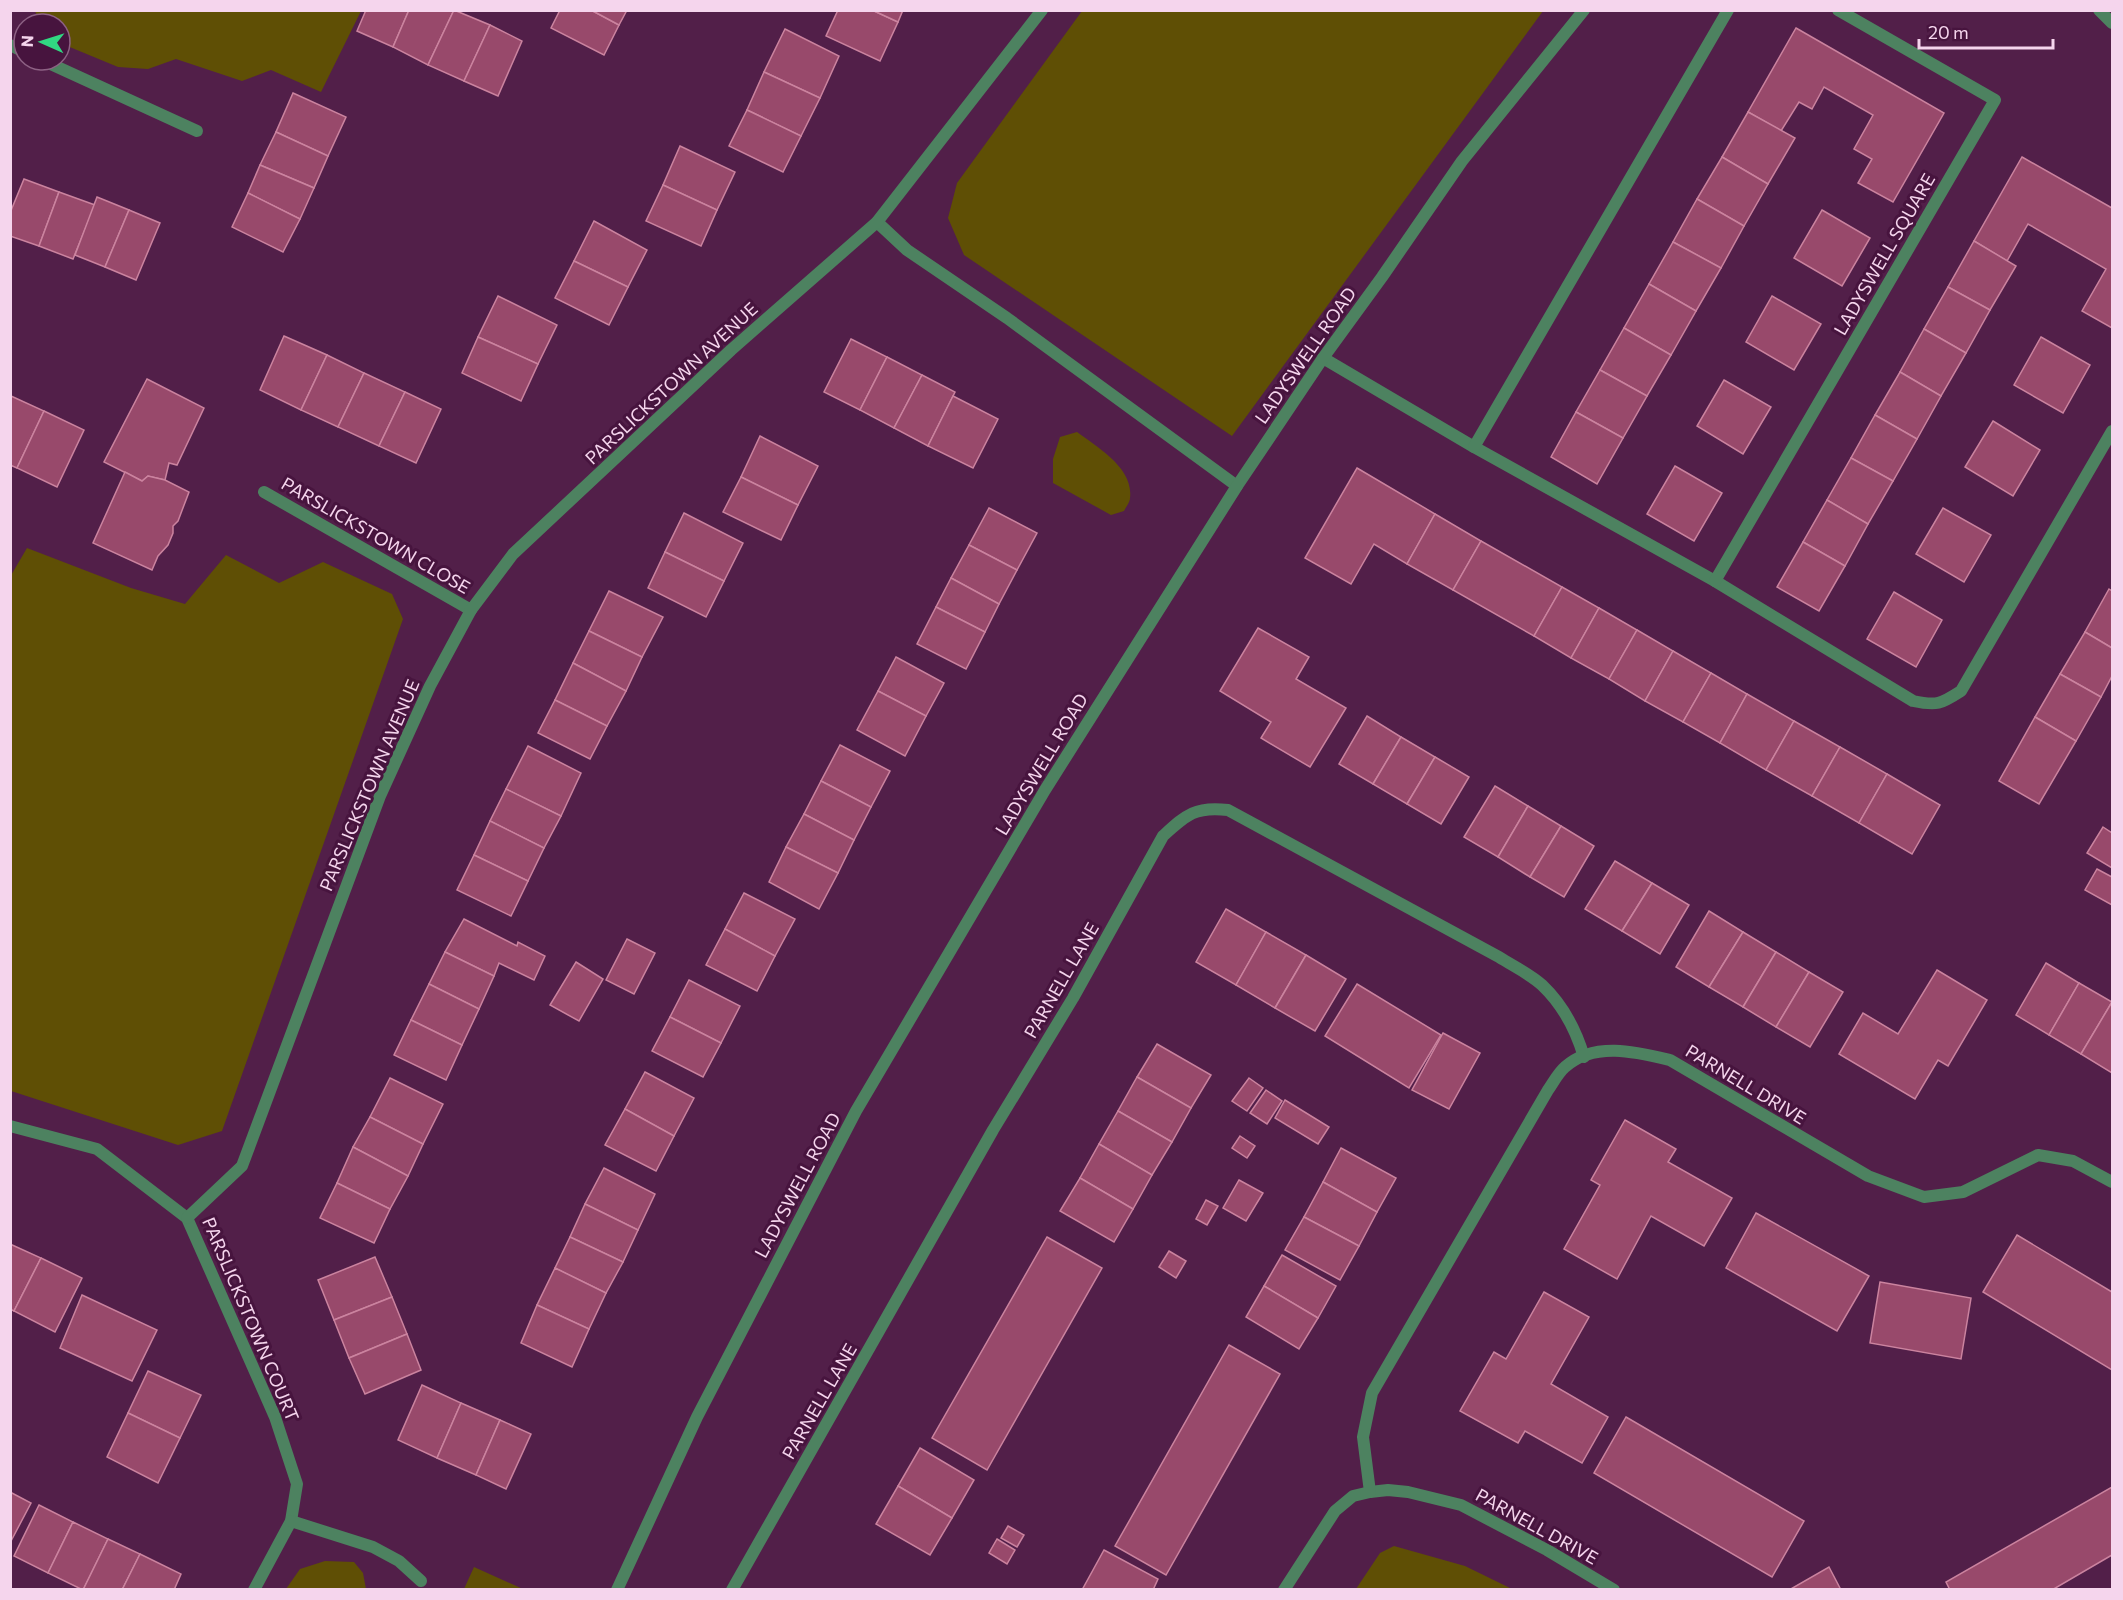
<svg xmlns="http://www.w3.org/2000/svg" width="2123" height="1600" font-family="Commissioner,sans-serif">
  <style>
    .green { fill: #5f4f05 }
    .building { fill: #98496b; stroke: #cb839f; stroke-width: 1.5 }
    .lines { fill: none; stroke-linecap: round; stroke-linejoin: round }
    .minor { stroke: #4d8260; stroke-width: 12 }
    .tertiary { stroke: #4d8260; stroke-width: 12 }
    .labels { text-anchor: middle; dominant-baseline: central; stroke-width: 6; stroke-linejoin: round; paint-order: stroke }
    .street-label { font-size: 18px; fill: #f5d5ed; stroke: #47143e }
  </style>
  <rect width="100%" height="100%" fill="#521f49"/>
  <!-- green -->
  <g class="green">
    <polygon points="35,11 361,11 321,92 271,70 242,81 176,59 148,69 118,67 60,43 60,24 40,24"/>
    <polygon points="1082,11 1082,10 1543,11 1232,436 964,255 948,218 957,183"/>
    <path d="M1077 432C1097 447 1134 468 1130 498 1130 502 1126 507 1124 511L1111 515 1053 483V459L1060 437Z"/>
    <polygon points="27,548 131,588 185,604 226,555 279,583 323,562 392,594 403,619 222,1131 178,1145 11,1091 10,577"/>
    <polygon points="1394,1546 1465,1566 1510,1588 1509,1590 1356,1589 1380,1553"/>
    <polygon points="325,1561 354,1562 363,1573 366,1589 286,1589 300,1569"/>
    <polygon points="474,1567 523,1589 464,1589"/>
  </g>
  <!-- building -->
  <g class="building">
    <polygon points="366,10 409,10 393,47 357,31"/>
    <polygon points="409,10 454,10 428,65 393,47"/>
    <polygon points="454,10 490,25 464,81 428,65"/>
    <polygon points="560,10 591,10 619,25 604,55 551,28"/>
    <polygon points="591,10 627,10 619,25"/>
    <polygon points="838,10 872,10 898,22 880,61 826,36"/>
    <polygon points="872,10 903,10 898,22"/>
    <polygon points="490,25 522,41 498,96 464,81"/>
    <polygon points="1796,28 1944,113 1893,202 1858,183 1872,159 1854,149 1873,115 1824,87 1812,109 1799,102 1781,131 1748,112"/>
    <polygon points="785,29 839,56 820,98 764,72"/>
    <polygon points="764,72 820,98 801,136 747,110"/>
    <polygon points="293,93 346,117 328,156 276,132"/>
    <polygon points="747,110 801,136 783,172 729,146"/>
    <polygon points="1748,112 1795,138 1768,184 1722,157"/>
    <polygon points="276,132 328,156 314,188 260,165"/>
    <polygon points="680,146 735,172 717,210 663,185"/>
    <polygon points="1722,157 1768,184 1744,226 1697,199"/>
    <polygon points="2022,157 2112,208 2112,328 2082,311 2106,269 2028,224 2007,261 1974,241"/>
    <polygon points="260,165 314,188 300,219 248,193"/>
    <polygon points="24,179 59,192 39,246 10,236 10,213"/>
    <polygon points="663,185 717,210 701,246 646,221"/>
    <polygon points="59,192 95,205 73,259 39,246"/>
    <polygon points="248,193 300,219 283,252 232,227"/>
    <polygon points="97,197 129,210 105,267 75,255"/>
    <polygon points="1697,199 1744,226 1721,268 1673,242"/>
    <polygon points="129,210 160,223 136,280 105,267"/>
    <polygon points="1822,210 1870,238 1842,286 1794,258"/>
    <polygon points="594,221 647,250 628,287 574,261"/>
    <polygon points="1974,241 2016,266 1990,310 1948,287"/>
    <polygon points="1673,242 1721,268 1696,311 1649,284"/>
    <polygon points="574,261 628,287 609,325 555,298"/>
    <polygon points="1649,284 1696,311 1671,355 1624,328"/>
    <polygon points="1948,287 1990,310 1966,353 1924,329"/>
    <polygon points="498,296 557,325 538,364 478,337"/>
    <polygon points="1772,296 1821,324 1794,370 1746,342"/>
    <polygon points="1624,328 1671,355 1647,396 1600,370"/>
    <polygon points="1924,329 1966,353 1941,396 1900,372"/>
    <polygon points="284,336 327,355 301,410 260,390"/>
    <polygon points="478,337 538,364 521,401 462,373"/>
    <polygon points="2041,337 2090,365 2063,413 2014,385"/>
    <polygon points="851,339 887,357 860,410 824,392"/>
    <polygon points="327,355 364,373 338,427 301,410"/>
    <polygon points="887,357 922,375 894,428 860,410"/>
    <polygon points="1600,370 1647,396 1623,438 1576,412"/>
    <polygon points="1900,372 1941,396 1917,439 1875,415"/>
    <polygon points="364,373 405,392 379,446 338,427"/>
    <polygon points="922,375 955,392 928,446 894,428"/>
    <polygon points="147,379 204,408 177,465 169,463 165,480 148,476 142,481 104,462"/>
    <polygon points="1724,380 1771,407 1743,454 1697,426"/>
    <polygon points="405,392 441,409 416,463 379,446"/>
    <polygon points="11,396 44,411 17,468 10,465"/>
    <polygon points="953,396 998,419 973,468 928,446"/>
    <polygon points="44,411 84,430 57,487 17,468"/>
    <polygon points="1576,412 1623,438 1597,484 1551,457"/>
    <polygon points="1875,415 1917,439 1893,481 1851,458"/>
    <polygon points="1993,421 2040,450 2013,496 1965,467"/>
    <polygon points="760,436 818,466 798,505 741,477"/>
    <polygon points="1851,458 1893,481 1868,524 1827,500"/>
    <polygon points="1675,466 1722,493 1694,541 1647,514"/>
    <polygon points="1357,468 1435,514 1407,564 1374,544 1351,584 1305,558"/>
    <polygon points="125,472 142,481 148,476 165,480 189,492 178,521 173,526 173,533 168,545 158,556 152,570 93,543"/>
    <polygon points="741,477 798,505 781,540 723,512"/>
    <polygon points="1827,500 1868,524 1845,566 1803,542"/>
    <polygon points="989,508 1037,533 1017,570 969,545"/>
    <polygon points="1943,508 1991,535 1964,582 1916,554"/>
    <polygon points="684,513 743,543 724,581 665,552"/>
    <polygon points="1435,514 1481,541 1453,590 1407,564"/>
    <polygon points="1481,541 1562,587 1534,636 1453,590"/>
    <polygon points="1803,542 1845,566 1819,611 1777,587"/>
    <polygon points="969,545 1017,570 999,604 951,578"/>
    <polygon points="665,552 724,581 706,617 648,588"/>
    <polygon points="951,578 999,604 985,632 936,607"/>
    <polygon points="1562,587 1599,608 1571,658 1534,636"/>
    <polygon points="2109,589 2112,591 2112,648 2085,632"/>
    <polygon points="609,591 663,617 642,657 589,631"/>
    <polygon points="1894,592 1942,620 1916,667 1867,639"/>
    <polygon points="936,607 985,632 966,669 917,644"/>
    <polygon points="1599,608 1637,630 1609,679 1571,658"/>
    <polygon points="1258,628 1309,657 1296,679 1346,708 1310,767 1261,738 1271,722 1220,691"/>
    <polygon points="1637,630 1673,651 1645,701 1609,679"/>
    <polygon points="589,631 642,657 626,691 573,663"/>
    <polygon points="2085,632 2112,648 2112,676 2101,697 2060,674"/>
    <polygon points="1673,651 1711,673 1683,722 1645,701"/>
    <polygon points="896,657 944,683 926,716 878,691"/>
    <polygon points="573,663 626,691 607,726 555,700"/>
    <polygon points="1711,673 1747,694 1720,743 1683,722"/>
    <polygon points="2060,674 2101,697 2076,741 2035,717"/>
    <polygon points="878,691 926,716 905,756 857,730"/>
    <polygon points="1747,694 1794,721 1766,770 1720,743"/>
    <polygon points="555,700 607,726 590,759 538,733"/>
    <polygon points="1367,716 1401,737 1373,784 1339,764"/>
    <polygon points="2035,717 2076,741 2039,804 1999,781"/>
    <polygon points="1794,721 1840,747 1812,796 1766,770"/>
    <polygon points="1401,737 1435,757 1407,804 1373,784"/>
    <polygon points="840,745 890,771 871,807 821,781"/>
    <polygon points="528,746 581,773 561,816 506,789"/>
    <polygon points="1840,747 1887,774 1859,823 1812,796"/>
    <polygon points="1435,757 1469,777 1441,824 1407,804"/>
    <polygon points="1887,774 1940,805 1912,854 1859,823"/>
    <polygon points="821,781 871,807 854,840 804,814"/>
    <polygon points="1495,786 1528,806 1498,857 1464,837"/>
    <polygon points="506,789 561,816 544,848 490,821"/>
    <polygon points="1528,806 1561,826 1530,877 1498,857"/>
    <polygon points="804,814 854,840 838,873 786,847"/>
    <polygon points="490,821 544,848 528,881 474,855"/>
    <polygon points="1561,826 1594,846 1564,897 1530,877"/>
    <polygon points="2103,827 2112,833 2112,868 2087,853"/>
    <polygon points="786,847 838,873 819,909 769,882"/>
    <polygon points="474,855 528,881 511,916 457,890"/>
    <polygon points="1615,861 1652,883 1622,931 1585,909"/>
    <polygon points="2097,869 2112,877 2112,905 2085,890"/>
    <polygon points="1652,883 1689,905 1660,954 1622,931"/>
    <polygon points="744,893 795,919 775,956 725,929"/>
    <polygon points="1226,909 1266,932 1236,985 1196,962"/>
    <polygon points="1709,911 1743,932 1709,987 1676,967"/>
    <polygon points="464,919 517,946 518,942 545,956 534,980 499,963 494,976 445,952"/>
    <polygon points="725,929 775,956 757,991 706,965"/>
    <polygon points="1266,932 1306,955 1275,1008 1236,985"/>
    <polygon points="1743,932 1776,952 1743,1007 1709,987"/>
    <polygon points="627,939 655,953 634,994 606,980"/>
    <polygon points="445,952 494,976 479,1009 429,984"/>
    <polygon points="1776,952 1809,972 1776,1027 1743,1007"/>
    <polygon points="1306,955 1346,979 1315,1031 1275,1008"/>
    <polygon points="576,962 603,979 579,1021 550,1005"/>
    <polygon points="2046,963 2079,983 2049,1035 2016,1015"/>
    <polygon points="1937,970 1987,1000 1948,1066 1938,1060 1915,1099 1839,1054 1863,1013 1898,1034"/>
    <polygon points="1809,972 1843,992 1810,1047 1776,1027"/>
    <polygon points="689,980 740,1006 721,1043 670,1017"/>
    <polygon points="2079,983 2112,1002 2081,1054 2049,1035"/>
    <polygon points="429,984 479,1009 462,1045 411,1020"/>
    <polygon points="1357,984 1441,1035 1409,1088 1325,1036"/>
    <polygon points="2112,1002 2112,1073 2081,1054"/>
    <polygon points="670,1017 721,1043 703,1077 652,1051"/>
    <polygon points="411,1020 462,1045 446,1080 394,1055"/>
    <polygon points="1443,1033 1480,1053 1449,1109 1412,1090"/>
    <polygon points="1157,1044 1211,1075 1191,1108 1137,1077"/>
    <polygon points="645,1072 694,1098 674,1136 625,1109"/>
    <polygon points="1137,1077 1191,1108 1172,1142 1118,1111"/>
    <polygon points="390,1078 443,1104 423,1144 370,1117"/>
    <polygon points="1249,1078 1263,1088 1247,1111 1232,1101"/>
    <polygon points="1266,1090 1282,1101 1267,1124 1250,1113"/>
    <polygon points="1285,1100 1329,1127 1318,1144 1275,1118"/>
    <polygon points="625,1109 674,1136 656,1171 605,1145"/>
    <polygon points="1118,1111 1172,1142 1152,1175 1099,1144"/>
    <polygon points="370,1117 423,1144 408,1176 353,1147"/>
    <polygon points="1625,1120 1676,1149 1668,1162 1732,1198 1704,1246 1651,1216 1617,1279 1564,1249 1600,1185 1591,1180"/>
    <polygon points="1240,1136 1255,1146 1247,1158 1232,1148"/>
    <polygon points="1099,1144 1152,1175 1133,1209 1080,1178"/>
    <polygon points="353,1147 408,1176 390,1209 337,1183"/>
    <polygon points="1341,1148 1396,1178 1377,1212 1323,1182"/>
    <polygon points="604,1168 655,1194 638,1230 585,1204"/>
    <polygon points="1080,1178 1133,1209 1114,1242 1060,1211"/>
    <polygon points="1239,1180 1263,1193 1246,1221 1223,1208"/>
    <polygon points="1323,1182 1377,1212 1359,1246 1304,1217"/>
    <polygon points="337,1183 390,1209 374,1243 320,1218"/>
    <polygon points="1206,1200 1218,1206 1207,1225 1196,1219"/>
    <polygon points="585,1204 638,1230 623,1262 570,1237"/>
    <polygon points="1756,1213 1869,1276 1837,1331 1726,1268"/>
    <polygon points="1304,1217 1359,1246 1340,1280 1285,1250"/>
    <polygon points="2017,1235 2112,1292 2112,1370 1983,1292"/>
    <polygon points="570,1237 623,1262 606,1293 555,1268"/>
    <polygon points="1047,1237 1102,1268 987,1470 932,1438"/>
    <polygon points="10,1244 41,1258 14,1311 10,1309"/>
    <polygon points="1169,1251 1186,1261 1176,1278 1159,1267"/>
    <polygon points="1282,1255 1336,1286 1318,1318 1264,1286"/>
    <polygon points="375,1257 392,1297 334,1320 318,1280"/>
    <polygon points="41,1258 82,1278 55,1332 14,1311"/>
    <polygon points="555,1268 606,1293 589,1329 537,1305"/>
    <polygon points="1880,1282 1971,1298 1961,1359 1870,1343"/>
    <polygon points="1264,1286 1318,1318 1299,1349 1246,1317"/>
    <polygon points="1544,1292 1589,1317 1551,1384 1608,1417 1582,1463 1525,1431 1518,1443 1460,1411 1494,1352 1506,1359"/>
    <polygon points="82,1295 157,1330 132,1381 60,1348"/>
    <polygon points="392,1297 407,1334 349,1358 334,1320"/>
    <polygon points="537,1305 589,1329 572,1367 521,1343"/>
    <polygon points="407,1334 421,1370 365,1394 349,1358"/>
    <polygon points="1229,1345 1280,1374 1166,1575 1115,1546"/>
    <polygon points="148,1371 201,1395 180,1438 128,1413"/>
    <polygon points="422,1385 461,1403 437,1458 398,1440"/>
    <polygon points="461,1403 500,1420 476,1475 437,1458"/>
    <polygon points="128,1413 180,1438 158,1483 107,1457"/>
    <polygon points="1626,1417 1804,1521 1772,1577 1594,1473"/>
    <polygon points="500,1420 531,1434 506,1489 476,1475"/>
    <polygon points="920,1448 974,1480 952,1518 898,1486"/>
    <polygon points="898,1486 952,1518 930,1555 876,1524"/>
    <polygon points="2112,1487 2112,1555 2052,1590 1950,1590 1946,1582"/>
    <polygon points="10,1492 31,1503 10,1543"/>
    <polygon points="39,1505 73,1522 48,1573 14,1556"/>
    <polygon points="73,1522 108,1539 83,1590 48,1573"/>
    <polygon points="1008,1526 1024,1535 1017,1547 1001,1538"/>
    <polygon points="108,1539 140,1554 122,1590 83,1590"/>
    <polygon points="997,1539 1015,1550 1007,1564 989,1553"/>
    <polygon points="1104,1550 1158,1579 1153,1590 1082,1590"/>
    <polygon points="140,1554 181,1574 174,1590 122,1590"/>
    <polygon points="1829,1567 1841,1590 1789,1590"/>
  </g>
  <g class="lines">
    <!-- minor -->
    <g class="minor">
      <polyline points="10,45 24,52"/>
      <polyline points="42,60 197,131"/>
      <polyline points="877,222 907,250 1007,318 1237,486"/>
      <path d="M1323 358 1474 447 1715 581 1913 701C1937 706 1941 704 1961 691L2112 431"/>
      <polyline points="1474,447 1728,10"/>
      <polyline points="264,492 471,610"/>
      <polyline points="1715,581 1995,100 1838,10"/>
      <polyline points="10,1126 97,1149 187,1218 275,1417 297,1484 291,1521 254,1590"/>
      <polyline points="187,1218 242,1166 380,796 430,686 471,610 513,554 731,350 877,222 1042,10"/>
      <polyline points="1370,1492 1388,1490 1408,1492 1461,1505 1547,1550 1614,1590"/>
      <polyline points="291,1521 373,1547 399,1561 421,1581"/>
      <path d="M732 1590 993 1130 1073 998 1163 836C1186 815 1195 806 1228 810L1499 957C1513 966 1530 974 1542 985 1562 1004 1576 1030 1584 1057"/>
      <path d="M1284 1590 1335 1511 1353 1496 1370 1492 1363 1437 1372 1393 1548 1090C1553 1083 1558 1073 1565 1067 1594 1041 1637 1052 1670 1060L1868 1176 1924 1197 1963 1192 2038 1155 2073 1161 2112 1182"/>
    </g>
    <!-- tertiary -->
    <g class="tertiary">
      <polyline points="2099,10 2112,23"/>
      <polyline points="617,1590 697,1417 856,1111 1045,790 1237,486 1323,358 1382,277 1462,161 1584,10"/>
    </g>
  </g>
  <g class="labels">
    <!-- street labels -->
    <g class="street-label">
      <text transform="translate(1884 254) rotate(-60)">LADYSWELL SQUARE</text>
      <text transform="translate(1305 355) rotate(-55)">LADYSWELL ROAD</text>
      <text transform="translate(671 383) rotate(-43)">PARSLICKSTOWN AVENUE</text>
      <text transform="translate(376 535) rotate(30)">PARSLICKSTOWN CLOSE</text>
      <text transform="translate(1041 764) rotate(-59)">LADYSWELL ROAD</text>
      <text transform="translate(369 785) rotate(-67)">PARSLICKSTOWN AVENUE</text>
      <text transform="translate(1061 980) rotate(-60)">PARNELL LANE</text>
      <text transform="translate(1746 1084) rotate(31)">PARNELL DRIVE</text>
      <text transform="translate(797 1185) rotate(-62)">LADYSWELL ROAD</text>
      <text transform="translate(251 1319) rotate(67)">PARSLICKSTOWN COURT</text>
      <text transform="translate(819 1401) rotate(-60)">PARNELL LANE</text>
      <text transform="translate(1537 1526) rotate(29)">PARNELL DRIVE</text>
    </g>
  </g>
  <!-- border -->
  <rect width="2123" height="1600" fill="none" stroke="#f5d5ed" stroke-width="24"/>
  <!-- north arrow -->
  <g transform="translate(42 42) rotate(273)"><circle r="28" fill="#47143e" stroke="#8d6184" stroke-width="1.5"/>
  <path d="M0-4.5L10 22L0 15L-10 22Z" fill="#31d882"/>
  <text y="-9" font-size="16" font-weight="bold" text-anchor="middle" fill="#f5d5ed">N</text>
  </g>
  <!-- scale -->
  <path d="M1919 39v9h134v-9" fill="none" stroke="#f5d5ed" stroke-width="3"/>
  <text x="1928" y="39" font-size="18" fill="#f5d5ed" stroke="#47143e" stroke-width="4.5" paint-order="stroke">20 m</text>
</svg>
